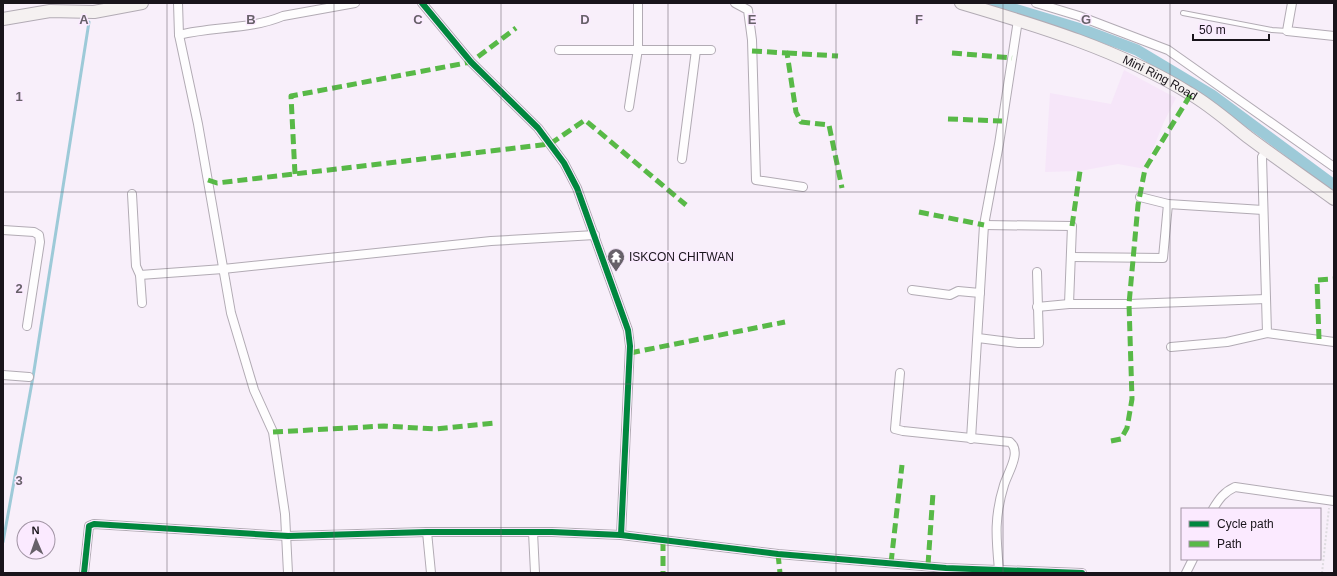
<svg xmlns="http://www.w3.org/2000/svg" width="1337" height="576" font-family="Arial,sans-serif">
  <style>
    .built { fill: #f6e6f9 }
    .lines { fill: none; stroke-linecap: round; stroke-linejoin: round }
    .stream { stroke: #9dcad8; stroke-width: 3 }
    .canal { stroke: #9dcad8; stroke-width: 11 }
    .lane-casing { stroke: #b2abb4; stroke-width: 6 }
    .street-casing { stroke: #b2abb4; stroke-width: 10 }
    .secondary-casing { stroke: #b2abb4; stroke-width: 14 }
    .path { stroke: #dedbe0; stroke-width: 2; stroke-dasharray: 2 2; stroke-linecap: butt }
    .lane { stroke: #fefdfe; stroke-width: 4 }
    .street { stroke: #fefdfe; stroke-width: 8 }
    .secondary { stroke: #f5f1f1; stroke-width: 12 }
    .quiet { stroke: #58b947; stroke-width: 5; stroke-dasharray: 10 5; stroke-linecap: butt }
    .cycleway-casing { stroke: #fbeaff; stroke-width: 8 }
    .cycleway { stroke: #00873e; stroke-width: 6 }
    .grid { fill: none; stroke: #676169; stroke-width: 1; stroke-opacity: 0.55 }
    .labels { text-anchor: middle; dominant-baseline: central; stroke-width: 3; stroke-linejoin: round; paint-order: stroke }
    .street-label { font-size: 12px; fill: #19141b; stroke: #fbeaff }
    .poi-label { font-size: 12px; fill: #19141b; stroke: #fbeaff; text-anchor: start }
    .grid-label { font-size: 13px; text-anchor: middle; font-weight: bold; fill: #676169; stroke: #fbeaff; stroke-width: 3; stroke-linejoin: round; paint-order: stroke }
  </style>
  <rect width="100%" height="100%" fill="#f8effa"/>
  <!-- built -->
  <polygon class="built" points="1124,70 1176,98 1163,124 1145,169 1118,164 1080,171 1045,172 1050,93 1111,104"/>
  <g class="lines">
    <!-- stream -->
    <polyline class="stream" points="3,542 33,377 89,22"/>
    <!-- canal -->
    <polyline class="canal" points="994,3 1081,29 1137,50 1212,95 1334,185"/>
    <!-- lane casing -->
    <g class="lane-casing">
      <polyline id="lane" points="1183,13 1272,30 1287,31"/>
    </g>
    <!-- street casing -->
    <g class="street-casing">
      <g id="street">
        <polyline points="178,3 179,35 198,124 231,313 254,390 273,432 285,514 288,573"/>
        <polyline points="422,3 471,62 538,128 564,163 577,188 628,330 630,346 621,535"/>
        <polyline points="735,3 748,10 752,40 756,180 803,187"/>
        <polyline points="1036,3 1079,16 1168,50 1334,167"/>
        <polyline points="1292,3 1287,31 1334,36"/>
        <path d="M179 35C213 26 250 30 283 16L355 3"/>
        <polyline points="559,50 711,50"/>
        <polyline points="629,107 638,49 638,3"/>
        <polyline points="1266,151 1262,157 1267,333 1334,342"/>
        <polyline points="682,159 696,50"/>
        <polyline points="132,194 136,266 140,275"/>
        <polyline points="1140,197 1168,204 1263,210"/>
        <polyline points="984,225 1072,226 1069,304"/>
        <polyline points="3,230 34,232 39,235 40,242 27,326"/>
        <polyline points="1072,257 1163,258 1168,204"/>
        <polyline points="912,290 950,295 958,291 980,293"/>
        <polyline points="142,303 140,275 223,269 491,241 595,235"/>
        <polyline points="1037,307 1069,304 1129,304 1266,299"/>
        <polyline points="978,338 1018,343 1039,343 1037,272"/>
        <polyline points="1171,347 1227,342 1267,333"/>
        <path d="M900 373 895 429 903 431 1010 442C1022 452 1008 472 1004 485 994 517 996 537 999 570"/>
        <polyline points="3,375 29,377"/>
        <polyline points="971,439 984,225 999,144 1018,20"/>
        <path d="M1213 509C1219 499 1224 492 1235 487L1334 501"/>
        <polyline points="427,532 431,573"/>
        <polyline points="533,532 535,573"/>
        <polyline points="84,573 89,526 94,524 288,536 427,532 552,532 621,535 778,554 946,568 1082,573"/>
        <polyline points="1186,573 1193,559"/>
      </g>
    </g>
    <!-- secondary casing -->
    <g class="secondary-casing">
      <g id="secondary">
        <path id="s1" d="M961 3C1039 26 1119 50 1189 93 1210 105 1229 122 1248 137 1276 158 1305 178 1334 199"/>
        <polyline points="3,19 50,11 94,12 142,3"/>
      </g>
    </g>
    <!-- path -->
    <polyline class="path" points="1322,573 1329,508"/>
    <!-- lane -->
    <use href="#lane" class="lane"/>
    <!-- street -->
    <use href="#street" class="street"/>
    <!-- secondary -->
    <use href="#secondary" class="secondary"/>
    <!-- quiet -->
    <g class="quiet">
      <polyline points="752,51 787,53 796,112 801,122 829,125 842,188"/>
      <polyline points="787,53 838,56"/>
      <polyline points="952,53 1012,58"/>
      <polyline points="948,119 1002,121"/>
      <polyline points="295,174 291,96 471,62 516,28"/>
      <polyline points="208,180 217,183 550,144 585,120 686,205"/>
      <polyline points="919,212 984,225"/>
      <polyline points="1072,226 1080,171"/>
      <polyline points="1319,339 1317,280 1334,279"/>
      <polyline points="630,353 785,322"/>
      <polyline points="273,432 384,426 435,429 494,423"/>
      <polyline points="1111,441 1121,439 1127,428 1132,399 1129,304 1138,205 1145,169 1191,94"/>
      <polyline points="663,541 663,573"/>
      <polyline points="778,554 780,573"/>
      <polyline points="891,563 902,465"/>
      <polyline points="928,565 933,493"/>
    </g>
    <!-- cycleway casing -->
    <g class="cycleway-casing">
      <g id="cycleway">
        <polyline points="422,3 471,62 538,128 564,163 577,188 628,330 630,346 621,535"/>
        <polyline points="84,573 89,526 94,524 288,536 427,532 552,532 621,535 778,554 946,568 1082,573"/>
      </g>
    </g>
    <!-- cycleway -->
    <use href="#cycleway" class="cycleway"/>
  </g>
  <!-- grid -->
  <path class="grid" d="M167 3V573M334 3V573M501 3V573M668 3V573M836 3V573M1003 3V573M1170 3V573M3 192H1334M3 384H1334"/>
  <!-- icons -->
  <defs>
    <g id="temple-pin" transform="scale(0.9)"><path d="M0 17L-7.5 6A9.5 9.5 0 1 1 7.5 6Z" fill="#676169" stroke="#fbeaff"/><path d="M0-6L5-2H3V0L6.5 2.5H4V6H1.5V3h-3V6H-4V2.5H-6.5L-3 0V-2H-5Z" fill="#fff"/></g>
  </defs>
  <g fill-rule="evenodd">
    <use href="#temple-pin" x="616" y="257"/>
  </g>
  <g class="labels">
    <!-- street labels -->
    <g class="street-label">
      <text stroke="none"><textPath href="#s1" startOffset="213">Mini Ring Road</textPath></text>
    </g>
    <!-- poi labels -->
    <g class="poi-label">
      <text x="629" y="257">ISKCON CHITWAN</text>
    </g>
  </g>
  <g class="grid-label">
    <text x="84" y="24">A</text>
    <text x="251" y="24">B</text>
    <text x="418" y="24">C</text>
    <text x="585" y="24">D</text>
    <text x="752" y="24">E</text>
    <text x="919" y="24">F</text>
    <text x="1086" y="24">G</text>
    <text x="19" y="101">1</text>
    <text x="19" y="293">2</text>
    <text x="19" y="485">3</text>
  </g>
  <!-- border -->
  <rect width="1337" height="576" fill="none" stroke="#19141b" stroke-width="8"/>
  <!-- legend -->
  <rect x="1181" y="508" width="140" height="52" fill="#fbeaff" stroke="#a194a4"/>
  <rect x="1189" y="521" width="20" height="6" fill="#00873e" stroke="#a194a4"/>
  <text x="1217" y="528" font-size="12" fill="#19141b">Cycle path</text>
  <rect x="1189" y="541" width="20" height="6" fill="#58b947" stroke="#a194a4"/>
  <text x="1217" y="548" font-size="12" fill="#19141b">Path</text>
  <!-- north arrow -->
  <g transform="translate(36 540) rotate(358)"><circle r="19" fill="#fbeaff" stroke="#a194a4"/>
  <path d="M0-3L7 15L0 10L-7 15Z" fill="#676169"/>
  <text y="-6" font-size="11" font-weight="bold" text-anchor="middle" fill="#19141b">N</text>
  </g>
  <!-- scale -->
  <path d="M1193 34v6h76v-6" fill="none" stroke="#19141b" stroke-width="2"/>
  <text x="1199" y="34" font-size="12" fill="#19141b" stroke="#fbeaff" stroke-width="3" paint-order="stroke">50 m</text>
</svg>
